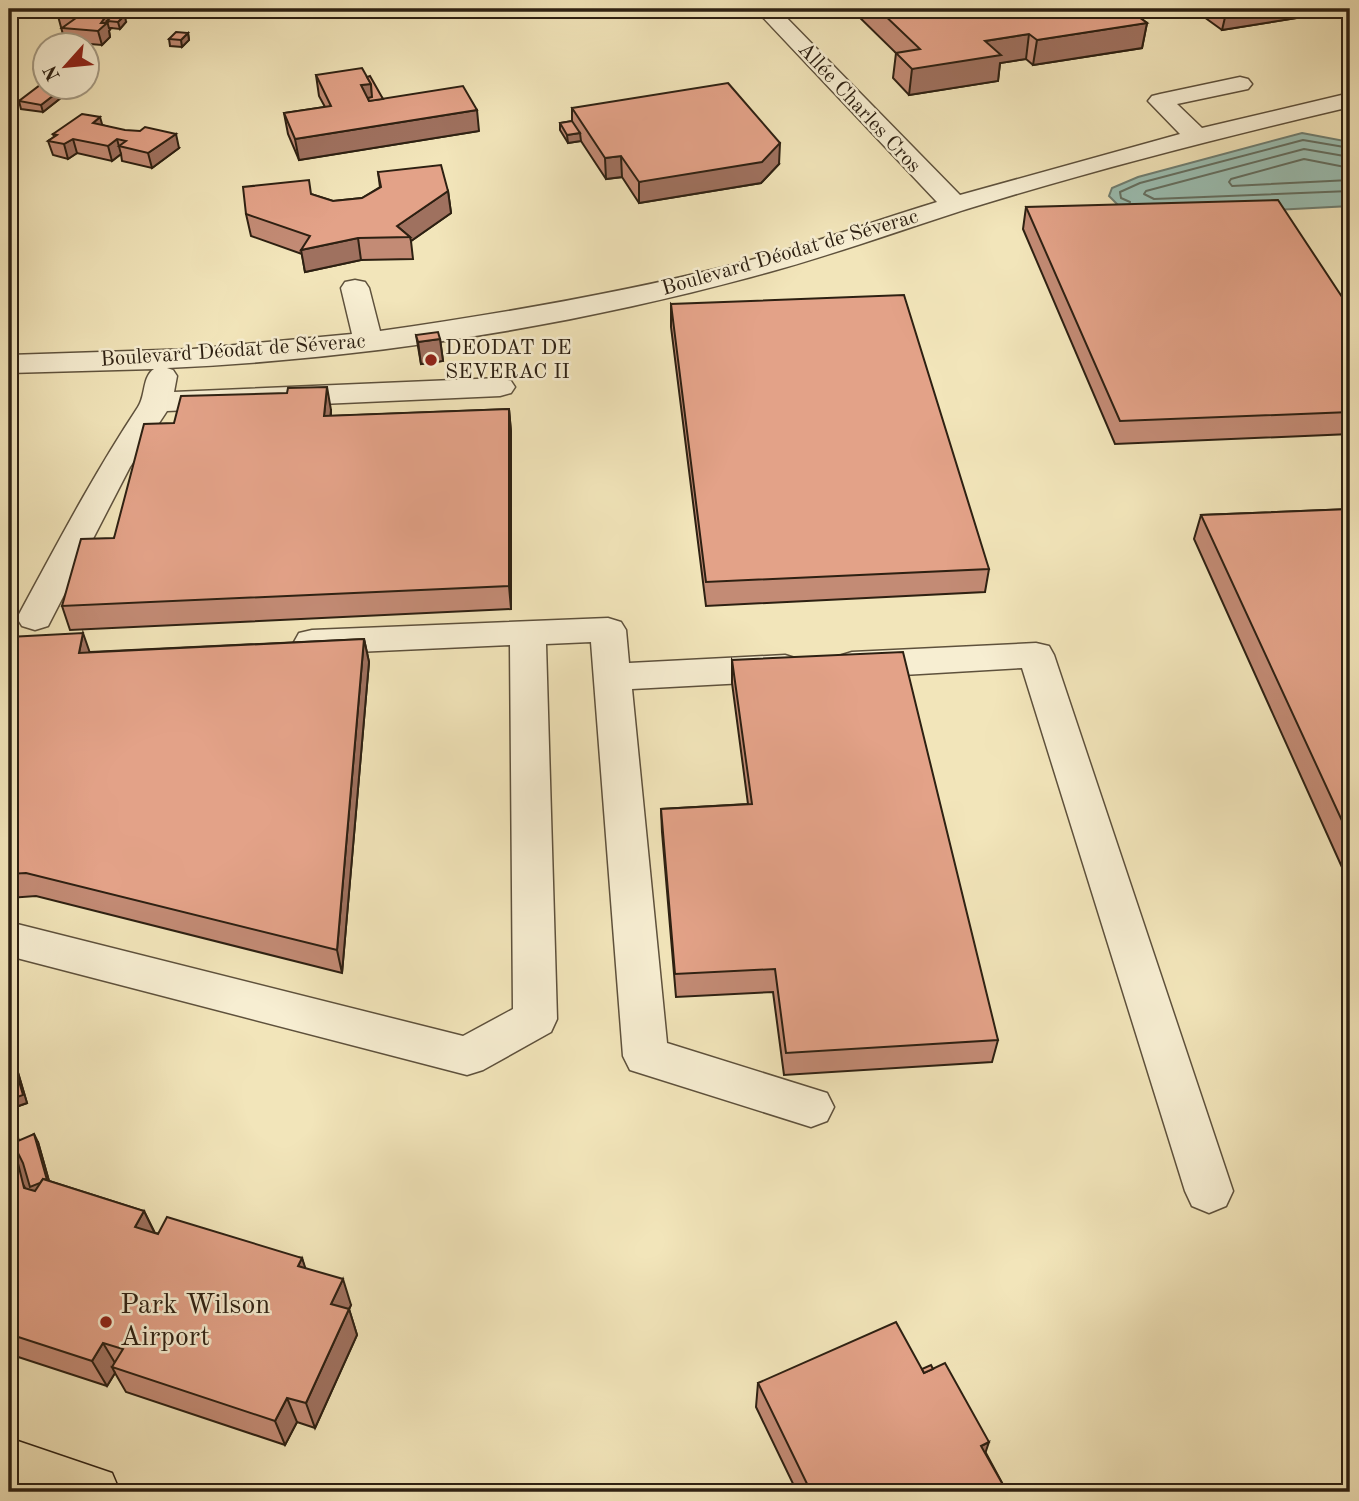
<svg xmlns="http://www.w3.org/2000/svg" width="1359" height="1501" font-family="'Old Standard TT',serif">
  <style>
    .water { fill: #9bbfb3; stroke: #6f7f73; stroke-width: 2 }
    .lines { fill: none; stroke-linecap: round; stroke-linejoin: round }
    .shore { stroke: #647062; stroke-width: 2 }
    .minor-casing { stroke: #5e513c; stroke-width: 3 }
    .major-casing { stroke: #2d2012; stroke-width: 3 }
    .minor { fill: #f7eed2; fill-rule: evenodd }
    .major { fill: #f2e5ba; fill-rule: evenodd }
    .wall { fill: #c38b75; stroke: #2d2012; stroke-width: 2 }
    .shaded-wall { fill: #9f715f; stroke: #2d2012; stroke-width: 2 }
    .building { fill: #e3a288; stroke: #2d2012; stroke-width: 2 }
    .poi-dot { fill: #8f2418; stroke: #f7eed2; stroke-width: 2.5 }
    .labels { text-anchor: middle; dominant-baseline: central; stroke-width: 5; stroke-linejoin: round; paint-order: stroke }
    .far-street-label { font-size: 21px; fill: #2d2012; stroke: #f7eed2 }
    .far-poi-label { font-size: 21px; fill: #2d2012; stroke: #f7eed2; text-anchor: start }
    .near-poi-label { font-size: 28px; fill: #2d2012; stroke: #f7eed2; text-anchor: start }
  </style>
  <rect width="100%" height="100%" fill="#f2e5ba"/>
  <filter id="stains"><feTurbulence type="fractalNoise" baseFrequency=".00286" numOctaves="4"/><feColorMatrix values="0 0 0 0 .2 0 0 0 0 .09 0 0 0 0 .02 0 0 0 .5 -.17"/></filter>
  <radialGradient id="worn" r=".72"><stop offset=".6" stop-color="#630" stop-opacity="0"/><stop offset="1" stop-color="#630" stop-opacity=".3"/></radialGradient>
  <!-- water -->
  <polygon class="water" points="1302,133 1350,142 1350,206 1215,213 1118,205 1109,196 1112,188 1138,177"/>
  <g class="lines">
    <!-- shore -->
    <g class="shore">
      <polyline points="1350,157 1304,149 1146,191 1144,194 1154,199 1350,191"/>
      <polyline points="1350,168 1304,159 1231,179 1229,182 1232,186 1350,180"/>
      <polyline points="1130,202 1121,198 1120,192 1140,183 1303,140 1350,148"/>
    </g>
    <!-- minor casing -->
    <g class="minor-casing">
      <g id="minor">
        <path d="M755 9H778L960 195 1180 134 1148 101 1152 96 1160 94 1240 77 1248 79 1252 84 1248 89 1177 104 1202 128 1350 93V107C1222 137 1093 170 967 209 895 232 824 258 751 277 562 328 363 359 167 368L173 370 177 376 174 392 500 378 511 381 515 387 511 393 500 396 167 411 130 467 48 626 35 630 22 626 17 618C56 546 93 475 138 407 146 395 142 377 154 369L9 373V355L193 349 352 334 341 288 345 282 355 280 365 282 369 288 380 331C499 314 616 294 732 265 801 248 868 223 937 202Z"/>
        <polygon points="608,618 621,622 626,630 629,663 785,655 798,659 803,668 798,677 785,681 632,689 667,1043 827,1093 834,1107 827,1121 811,1127 630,1070 623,1056 591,642 546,644 557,1019 551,1032 483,1070 467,1075 9,956 9,922 463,1036 513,1009 510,645 312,654 299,651 294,642 299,633 312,630"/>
        <polygon points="1036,643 1049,646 1054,655 1233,1191 1226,1206 1209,1213 1192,1206 1185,1191 1022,668 852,678 839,674 834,665 839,656 852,652"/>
      </g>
    </g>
    <!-- major casing -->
    <g class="major-casing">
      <polygon id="major" points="9,1438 112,1473 120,1492 9,1492"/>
    </g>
    <!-- minor -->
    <use href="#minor" class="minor"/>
    <!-- major -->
    <use href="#major" class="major"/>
  </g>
  <!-- wall -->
  <g class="wall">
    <polygon points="851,9 1128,9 1147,23 1142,48 1033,65 1026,59 1000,63 998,81 909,95 893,78 896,53"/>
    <polygon points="1193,9 1350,9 1350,12 1347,10 1222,30"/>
    <polygon points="114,14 126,22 120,29 111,28 109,31 110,37 102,45 65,42 58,16"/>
    <polygon points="188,33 189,40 182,47 170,46 169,39"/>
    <polygon points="316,75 367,77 383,99 479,131 299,160 288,134 284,113 325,107 319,96"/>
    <polygon points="46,88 66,88 67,93 43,112 21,109 19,101"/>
    <polygon points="572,108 779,164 761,183 639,203 622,177 606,179 581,141 568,143 560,130 560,123 572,121"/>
    <polygon points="102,125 179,148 152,168 122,161 121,154 112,161 77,153 68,159 53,155 48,141 54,137 53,134"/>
    <polygon points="378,172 448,191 451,213 411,241 413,259 361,260 305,272 302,254 251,236 246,214 311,194 333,201 362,198 380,187"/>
    <polygon points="1026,207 1350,309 1350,434 1115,444 1023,229"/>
    <polygon points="671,304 989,569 985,592 706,606 671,327"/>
    <polygon points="416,335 440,339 443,361 421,364"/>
    <polygon points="509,409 511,432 511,609 70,630 62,606 114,538 174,423 331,410 331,416"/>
    <polygon points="1350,509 1350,885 1194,539 1201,515"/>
    <polygon points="9,637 90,652 364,639 369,662 342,973 36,896 9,898"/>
    <polygon points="732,660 998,1040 992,1062 784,1075 773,992 676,997 662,832 661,809 748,804 732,683"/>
    <polygon points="9,1042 27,1103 10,1109 19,1141 38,1142 49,1181 144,1211 155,1233 302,1258 305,1269 351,1305 349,1309 357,1335 315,1428 297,1422 285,1445 126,1392 115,1373 107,1386 9,1354"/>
    <polygon points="922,1369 986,1453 1007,1492 797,1492 756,1407 758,1383"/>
  </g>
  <!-- shaded-wall -->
  <g class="shaded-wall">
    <polygon points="111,9 113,9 116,21 107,21 109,28 111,28 109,31 110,37 102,45 98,31 101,23"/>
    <polygon points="513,9 562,9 514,16"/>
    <polygon points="1227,9 1347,9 1347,10 1222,30"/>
    <polygon points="125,15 126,22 120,29 118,22"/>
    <polygon points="1147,23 1142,48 1033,65 1037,40"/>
    <polygon points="15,30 17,37 9,44 9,35"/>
    <polygon points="188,33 189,40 182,47 181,40"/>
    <polygon points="1029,34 1026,59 1000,63 998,81 909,95 912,69 985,41"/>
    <polygon points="371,84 373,104 329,87"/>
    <polygon points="63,88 66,88 67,93 43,112 41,105"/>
    <polygon points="477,110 479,131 299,160 295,139"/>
    <polygon points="100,117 104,131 93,123"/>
    <polygon points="580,133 581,141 568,143 567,135"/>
    <polygon points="176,134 179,148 152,168 148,153"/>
    <polygon points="73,139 77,153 68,159 64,144"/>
    <polygon points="117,139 121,154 112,161 108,146"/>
    <polygon points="780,143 779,164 761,183 639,203 639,182"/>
    <polygon points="621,156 622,177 606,179 605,158"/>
    <polygon points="448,191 451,213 411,241 410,237 397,226"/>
    <polygon points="358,238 361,260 305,272 301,250"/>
    <polygon points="440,339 443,361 421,364 418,342"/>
    <polygon points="327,387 331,410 328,439 324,416"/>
    <polygon points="509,409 511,432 511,609 509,586"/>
    <polygon points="83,633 91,656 79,653"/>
    <polygon points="364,639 369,662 342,973 337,950"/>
    <polygon points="9,1042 27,1103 10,1109 19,1143 34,1134 38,1142 51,1188 40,1215 9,1159"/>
    <polygon points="144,1211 157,1238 135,1227"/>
    <polygon points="302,1258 311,1285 298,1266"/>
    <polygon points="343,1279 351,1305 340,1329 331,1304"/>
    <polygon points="349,1309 357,1335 315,1428 306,1403"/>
    <polygon points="103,1343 118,1368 112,1367 115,1373 107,1386 92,1361"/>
    <polygon points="287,1398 297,1422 285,1445 275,1421"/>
    <polygon points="989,1442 981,1466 981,1446"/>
  </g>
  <!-- building -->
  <g class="building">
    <polygon points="77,9 111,9 101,23 107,23 98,31 62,28 76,18 58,16 65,10 75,11"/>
    <polygon points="878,9 1128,9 1147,23 1037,40 1029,34 985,41 1001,55 912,69 896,53 920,49"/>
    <polygon points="114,14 125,15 118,22 107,21"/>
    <polygon points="9,30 15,30 9,35"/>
    <polygon points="176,32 188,33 181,40 169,39"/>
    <polygon points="362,68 371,84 361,85 369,101 463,86 477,110 295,139 284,113 331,106 316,75"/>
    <polygon points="370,76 383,99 369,101 368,98 372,97 371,84 367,77"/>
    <polygon points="44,82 46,83 46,88 63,88 41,105 19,101"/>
    <polygon points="728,83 780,143 762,162 639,182 621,156 605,158 572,108"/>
    <polygon points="82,114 100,117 93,123 125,130 140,131 145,127 176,134 148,153 119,146 126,141 117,139 108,146 73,139 64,144 48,141 57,135 53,134"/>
    <polygon points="572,121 580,133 567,135 560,123"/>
    <polygon points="441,165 448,191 397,226 410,237 358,238 301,250 310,236 246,214 243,187 309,180 311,194 333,201 362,198 381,187 378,172"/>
    <polygon points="1278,200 1350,309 1350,412 1120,421 1026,207"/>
    <polygon points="904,295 989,569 706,582 671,304"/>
    <polygon points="438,332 440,339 418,342 416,335"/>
    <polygon points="327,387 324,416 509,409 509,586 62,606 81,539 114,538 144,424 174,423 181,396 287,393 288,388"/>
    <polygon points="1350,509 1350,838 1201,515"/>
    <polygon points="83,633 79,653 364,639 337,950 26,873 9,874 9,637"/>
    <polygon points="903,652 998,1040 786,1053 775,969 675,974 661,809 752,804 732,660"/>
    <polygon points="9,1047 23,1095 9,1100"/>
    <polygon points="34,1134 47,1180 43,1179 40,1183 30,1187 23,1163 13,1143"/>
    <polygon points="13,1143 24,1188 35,1191 43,1179 144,1211 135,1227 158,1234 167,1217 302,1258 298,1266 343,1279 331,1304 349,1309 306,1403 287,1398 275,1421 112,1367 123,1349 103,1343 92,1361 9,1334 9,1145"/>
    <polygon points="896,1322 924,1373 945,1363 989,1442 981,1446 1007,1492 811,1492 758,1383"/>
    <polygon points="931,1365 933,1369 924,1373 922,1369"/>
  </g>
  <!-- markers -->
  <g class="poi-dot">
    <circle cx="431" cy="360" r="7"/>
    <circle cx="106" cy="1322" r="7"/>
  </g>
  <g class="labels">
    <!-- far-street labels -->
    <g class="far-street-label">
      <text transform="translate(859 108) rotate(47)">Allée Charles Cros</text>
      <text transform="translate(790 253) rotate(-16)">Boulevard Déodat de Séverac</text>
      <text transform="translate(233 351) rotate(-4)">Boulevard Déodat de Séverac</text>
    </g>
    <!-- far-poi labels -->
    <g class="far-poi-label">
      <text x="445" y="348">DEODAT DE<tspan x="445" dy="24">SEVERAC II</tspan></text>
    </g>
    <!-- near-poi labels -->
    <g class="near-poi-label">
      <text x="120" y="1306">Park Wilson<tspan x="120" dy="32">Airport</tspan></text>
    </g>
  </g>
  <!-- margin -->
  <rect width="1359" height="1501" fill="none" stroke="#f2e5ba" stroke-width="35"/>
  <rect x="10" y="10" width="1338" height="1480" fill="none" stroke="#2d2012" stroke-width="3.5"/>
  <rect x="18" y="18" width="1324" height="1466" fill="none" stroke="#2d2012" stroke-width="2"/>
  <!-- north arrow -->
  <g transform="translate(66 66) rotate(243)"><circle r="33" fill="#f7eed2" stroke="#a69c85" stroke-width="2"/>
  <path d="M0-5L12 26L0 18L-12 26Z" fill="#8f2418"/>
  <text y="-10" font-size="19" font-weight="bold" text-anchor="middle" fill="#2d2012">N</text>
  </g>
  <rect width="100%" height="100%" filter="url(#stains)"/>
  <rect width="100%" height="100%" fill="url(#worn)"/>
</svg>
